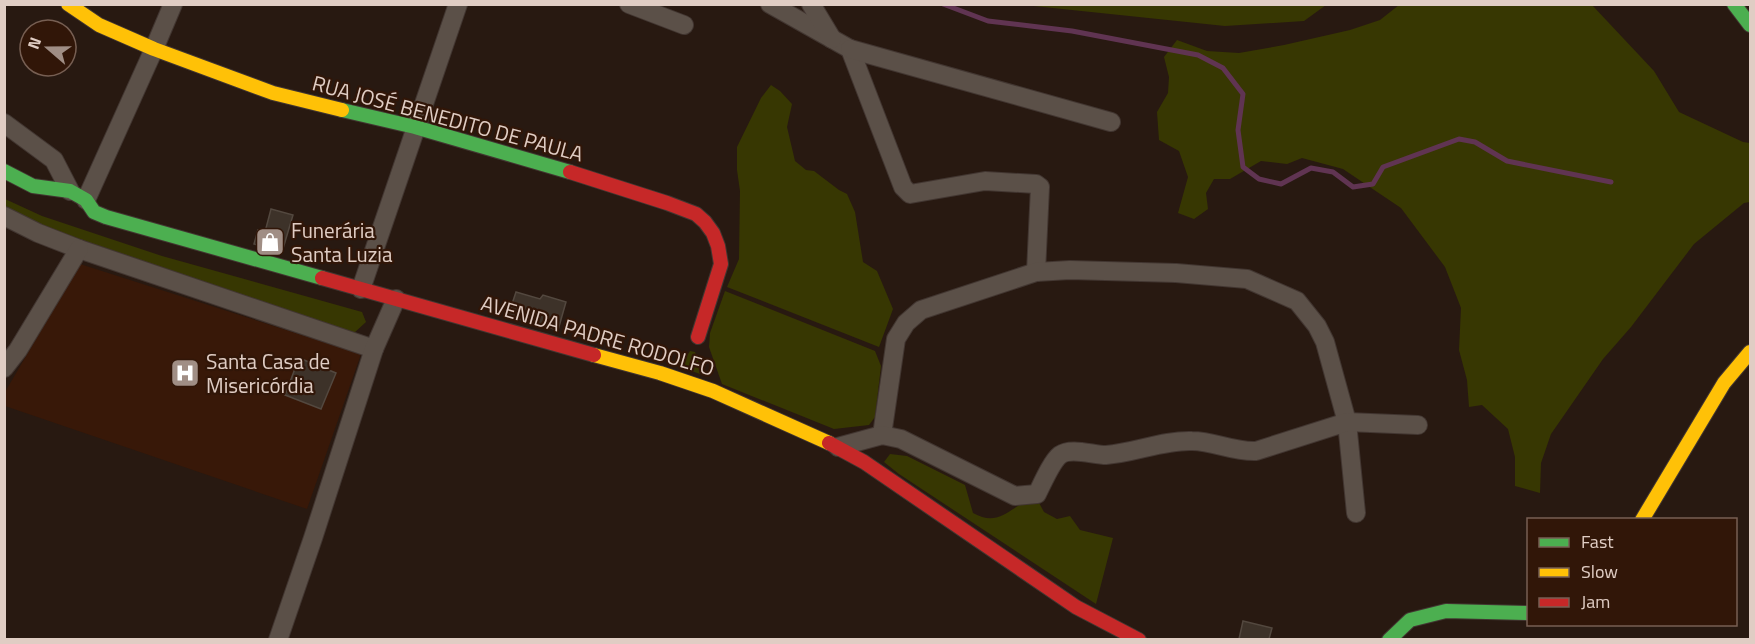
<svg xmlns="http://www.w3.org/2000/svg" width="1755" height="644" font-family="'Titillium Web',sans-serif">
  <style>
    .built { fill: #381808 }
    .green { fill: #373702 }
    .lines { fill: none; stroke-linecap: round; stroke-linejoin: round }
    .stream { stroke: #603452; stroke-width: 5 }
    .building { fill: #3d3229; stroke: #53483f; stroke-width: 1.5 }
    .street-casing { stroke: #423631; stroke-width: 20 }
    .fast-casing { stroke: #423631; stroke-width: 16 }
    .slow-casing { stroke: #423631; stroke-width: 16 }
    .jam-casing { stroke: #423631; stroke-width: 16 }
    .street { stroke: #5b5048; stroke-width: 18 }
    .fast { stroke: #4caf50; stroke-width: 14 }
    .slow { stroke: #ffc107; stroke-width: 14 }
    .jam { stroke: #c62828; stroke-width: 14 }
    .labels { text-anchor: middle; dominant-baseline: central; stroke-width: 4.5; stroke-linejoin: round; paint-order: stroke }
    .street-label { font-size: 21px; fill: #e0cdc4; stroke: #311608 }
    .poi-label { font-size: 21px; fill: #e0cdc4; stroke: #311608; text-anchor: start }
  </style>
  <rect width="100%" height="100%" fill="#281911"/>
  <!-- built -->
  <polygon class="built" points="80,264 361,354 307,509 5,406 5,392"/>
  <!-- green -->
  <g class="green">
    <polygon points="1024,5 1326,5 1304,21 1225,26"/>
    <polygon points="1399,5 1592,5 1654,71 1679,112 1743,142 1750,143 1750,202 1744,203 1694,244 1631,327 1603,359 1551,434 1541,463 1540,493 1515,486 1515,457 1508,429 1482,405 1469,407 1467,380 1459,350 1461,308 1445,267 1401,208 1343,169 1302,158 1287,164 1261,161 1230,179 1214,179 1206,193 1208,209 1194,219 1178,213 1188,177 1179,151 1159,140 1157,112 1168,93 1169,77 1164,57 1177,40 1207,51 1239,53 1284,45 1350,30 1380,20"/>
    <polygon points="771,85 780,91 792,104 787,127 795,161 806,170 814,171 839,190 847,194 855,212 863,262 877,271 893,309 879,347 727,287 739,259 740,191 737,170 737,147 761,98"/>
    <polygon points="5,199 42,216 162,256 362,312 366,322 354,333 35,224 5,206"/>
    <polygon points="725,291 875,351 881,366 875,417 869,425 834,429 722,384 709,347 710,333"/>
    <polygon points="690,351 695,352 703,375 680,367"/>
    <path d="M890 454 907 456 965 485 973 513C996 526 1007 512 1027 500L1038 501 1044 512 1057 519 1070 516 1080 530 1113 538 1096 604 899 474 884 462Z"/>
  </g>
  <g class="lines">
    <!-- stream -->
    <polyline class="stream" points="943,4 988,21 1072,31 1198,55 1223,68 1243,94 1238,130 1243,167 1259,179 1281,184 1311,168 1333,172 1353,187 1373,184 1383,167 1459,139 1475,142 1507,161 1611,182"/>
  </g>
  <!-- building -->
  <g class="building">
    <polygon points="271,209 293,215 282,252 254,244 258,230 265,232"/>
    <polygon points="516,292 540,299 543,295 566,302 558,330 508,316"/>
    <polygon points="299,358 336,373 321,409 285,395"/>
    <polygon points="1243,621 1272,628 1269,639 1239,639"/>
  </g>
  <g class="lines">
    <!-- street casing -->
    <g class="street-casing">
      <g id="street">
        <polyline points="629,4 684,25"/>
        <polyline points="770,4 850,49 903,187 910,194 985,181 1036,184 1040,187 1036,272"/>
        <polyline points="811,4 832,39"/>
        <polyline points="850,49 1111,122"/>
        <polyline points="4,123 54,160 70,191"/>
        <polyline points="86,200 154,49 173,4"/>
        <polyline points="4,216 38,233 79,249 374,349"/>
        <polyline points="361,289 458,4"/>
        <polyline points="4,368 18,350 79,249"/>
        <polyline points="882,435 896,339 906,323 921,310 1036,272 1070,270 1176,273 1247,279 1297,301 1317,326 1325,342 1347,422 1356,513"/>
        <path d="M838 447 882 435 901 439 1015 496 1037 494C1042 484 1052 461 1060 455 1071 447 1093 455 1106 455 1135 453 1163 440 1192 441 1214 441 1233 452 1256 451L1347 422 1418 425"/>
        <polyline points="278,640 313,538 374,349 396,299"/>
      </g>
    </g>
    <!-- fast casing -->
    <g class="fast-casing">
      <g id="fast">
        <polyline points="1734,4 1750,25"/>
        <polyline points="342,110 415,127 570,172"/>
        <polyline points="4,171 33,186 70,191 86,200 94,212 106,217 322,278"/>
        <polyline points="1389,640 1410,620 1446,611 1528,613"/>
      </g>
    </g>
    <!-- slow casing -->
    <g class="slow-casing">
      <g id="slow">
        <polyline points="68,4 99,25 154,49 273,93 342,110"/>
        <polyline points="594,355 660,373 713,391 829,443"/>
        <polyline points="1642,520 1724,383 1750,352"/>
      </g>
    </g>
    <!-- jam casing -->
    <g class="jam-casing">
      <g id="jam">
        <polyline points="570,172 667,203 696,214 705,222 713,233 718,246 721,264 698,337"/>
        <polyline points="322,278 594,355"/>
        <polyline points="829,443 864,462 1076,607 1139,640"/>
      </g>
    </g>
    <!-- street -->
    <use href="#street" class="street"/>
    <!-- fast -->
    <use href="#fast" class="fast"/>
    <!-- slow -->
    <use href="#slow" class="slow"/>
    <!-- jam -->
    <use href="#jam" class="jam"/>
  </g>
  <!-- icons -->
  <defs>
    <g id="shop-square" transform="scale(1.5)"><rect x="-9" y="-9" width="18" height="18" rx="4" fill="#a08e85" stroke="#311608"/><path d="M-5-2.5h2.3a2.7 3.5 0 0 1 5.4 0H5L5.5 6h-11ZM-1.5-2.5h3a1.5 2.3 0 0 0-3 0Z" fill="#fff"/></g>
    <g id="hospital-square" transform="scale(1.5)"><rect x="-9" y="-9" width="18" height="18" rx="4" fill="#a08e85" stroke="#311608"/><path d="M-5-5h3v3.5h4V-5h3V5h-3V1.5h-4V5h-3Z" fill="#fff"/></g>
  </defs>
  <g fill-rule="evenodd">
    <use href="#shop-square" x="270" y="242"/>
    <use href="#hospital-square" x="185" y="373"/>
  </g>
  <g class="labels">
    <!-- street labels -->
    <g class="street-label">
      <text transform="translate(448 118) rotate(15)">RUA JOSÉ BENEDITO DE PAULA</text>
      <text transform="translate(598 335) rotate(16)">AVENIDA PADRE RODOLFO</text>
    </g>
    <!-- poi labels -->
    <g class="poi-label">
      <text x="291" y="230">Funerária<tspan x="291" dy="24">Santa Luzia</tspan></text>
      <text x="206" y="361">Santa Casa de<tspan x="206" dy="24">Misericórdia</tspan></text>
    </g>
  </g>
  <!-- border -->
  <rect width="1755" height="644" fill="none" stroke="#e0cdc4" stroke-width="12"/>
  <!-- legend -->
  <rect x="1527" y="518" width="210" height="108" fill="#311608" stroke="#775f53" stroke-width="1.5"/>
  <rect x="1539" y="538" width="30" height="9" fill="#4caf50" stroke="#775f53" stroke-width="1.5"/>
  <text x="1581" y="548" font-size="18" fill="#e0cdc4">Fast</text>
  <rect x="1539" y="568" width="30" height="9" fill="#ffc107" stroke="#775f53" stroke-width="1.5"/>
  <text x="1581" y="578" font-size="18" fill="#e0cdc4">Slow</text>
  <rect x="1539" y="598" width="30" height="9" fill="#c62828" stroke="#775f53" stroke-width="1.5"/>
  <text x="1581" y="608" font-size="18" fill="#e0cdc4">Jam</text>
  <!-- north arrow -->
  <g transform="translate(48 48) rotate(290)"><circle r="28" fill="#311608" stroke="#775f53" stroke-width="1.5"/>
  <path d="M0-4.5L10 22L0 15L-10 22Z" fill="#a08e85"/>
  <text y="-9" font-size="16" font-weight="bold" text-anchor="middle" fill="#e0cdc4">N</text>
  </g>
</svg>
